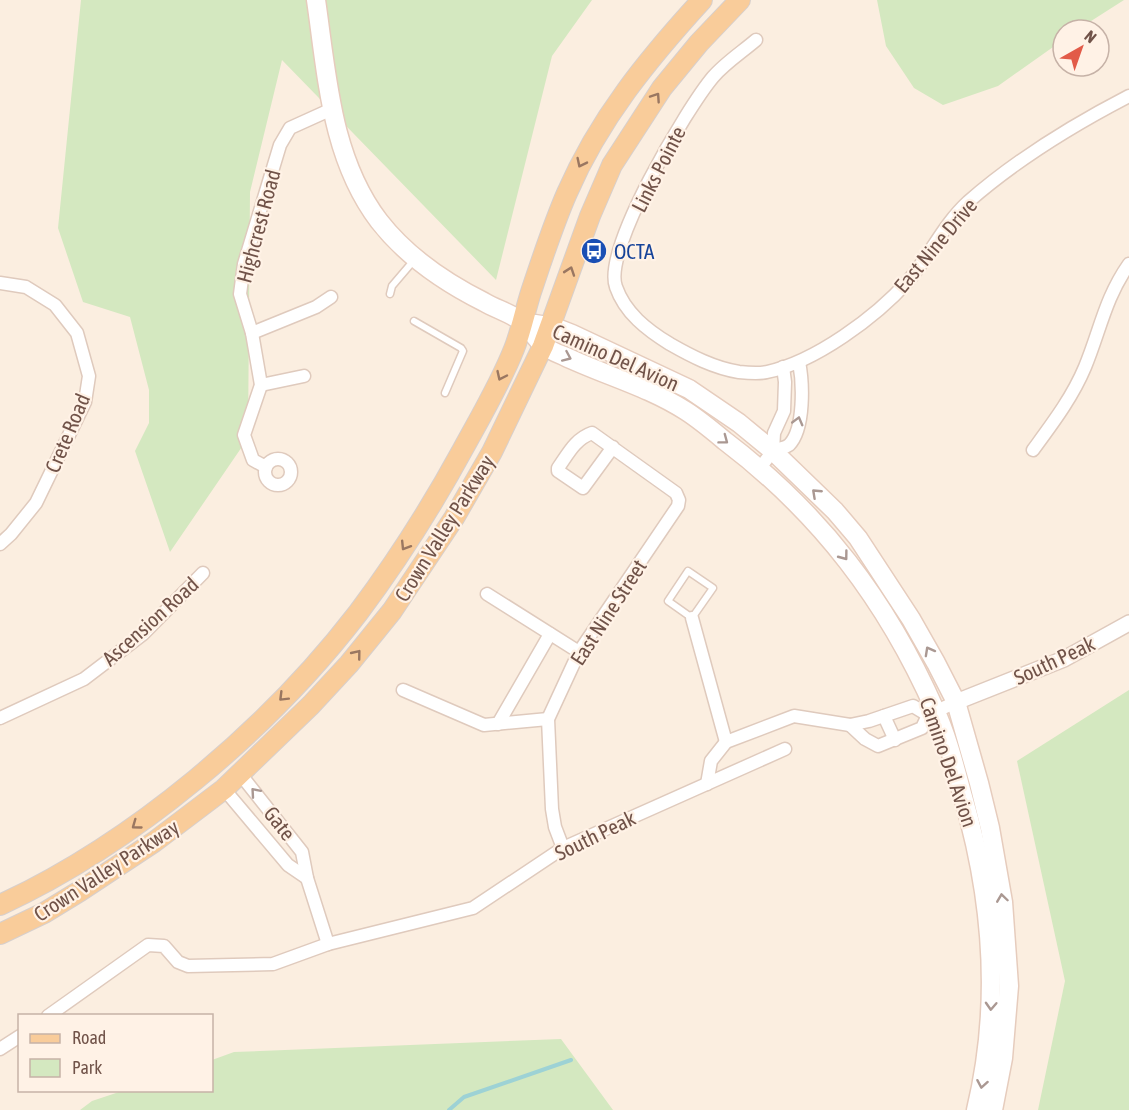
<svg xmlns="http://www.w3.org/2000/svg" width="1129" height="1110" font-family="'Asap Condensed',sans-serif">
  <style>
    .green { fill: #d4e8c0 }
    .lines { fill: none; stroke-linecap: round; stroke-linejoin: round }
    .stream { stroke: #9dd2d5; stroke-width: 4 }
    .service-casing { stroke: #dfcabd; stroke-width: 9 }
    .minor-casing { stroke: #dfcabd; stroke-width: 15 }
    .tertiary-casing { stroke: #dfcabd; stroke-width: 18 }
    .secondary-casing { stroke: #e6ccbd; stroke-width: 21 }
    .primary-casing { stroke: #d7cfcc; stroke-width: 22 }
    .service { stroke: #fff; stroke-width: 6 }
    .minor { stroke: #fff; stroke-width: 12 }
    .tertiary { stroke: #fff; stroke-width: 15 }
    .secondary { stroke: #fff; stroke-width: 18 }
    .primary { stroke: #f9cc9a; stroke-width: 20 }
    .oneway { stroke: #9a7761 }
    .oneway2 { stroke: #aa9892 }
    .labels { text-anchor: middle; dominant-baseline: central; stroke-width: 4.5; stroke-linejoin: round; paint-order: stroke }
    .street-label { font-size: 21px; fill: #715349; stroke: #fff2e6 }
    .transit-label { font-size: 21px; fill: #164399; stroke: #fff2e6; text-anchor: start }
  </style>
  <rect width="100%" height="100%" fill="#fbeee0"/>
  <!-- green -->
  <g class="green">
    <polygon points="81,0 592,0 552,56 496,280 282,60 250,192 248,438 170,552 135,451 149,423 149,390 130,317 83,302 58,228"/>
    <polygon points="877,0 1124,0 1077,30 1063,30 1063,40 998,86 943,105 914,88 886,46"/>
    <polygon points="1129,690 1129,1110 1038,1110 1065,981 1017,761"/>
    <polygon points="561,1039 613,1110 80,1110 92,1101 122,1091 212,1090 212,1060 234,1052"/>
  </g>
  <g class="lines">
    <!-- stream -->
    <polyline class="stream" points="449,1110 464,1097 571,1060"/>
    <!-- service casing -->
    <g class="service-casing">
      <g id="service">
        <polyline points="390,294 392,286 415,259"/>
        <polyline points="414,321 461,348 463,351 445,393"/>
        <polygon points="688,571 713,588 692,618 668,601"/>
      </g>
    </g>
    <!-- minor casing -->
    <g class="minor-casing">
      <g id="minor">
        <path d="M756 40C742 52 725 63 713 77 687 108 602 250 616 287 625 313 647 330 670 344 691 356 714 368 739 372 748 373 759 374 767 372 815 362 876 317 908 281 930 256 943 225 968 202 1017 159 1071 126 1129 96"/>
        <polyline points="0,283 26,287 55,305 77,333 89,376 85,402 36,503 11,534 0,544"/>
        <polyline points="252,333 316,307 331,297"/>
        <polyline points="261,385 304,376"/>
        <path d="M1033 450C1052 424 1072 398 1085 367 1100 331 1105 298 1129 264"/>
        <polyline points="773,451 774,433 784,411 785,382 783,367"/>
        <circle cx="278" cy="472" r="13"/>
        <polyline points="266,467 253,460 244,435 261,385 252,333 240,294 244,264 280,145 290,128 332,109"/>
        <path d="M760 468C765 462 770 453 776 450 781 448 785 448 789 445 805 429 803 382 799 362"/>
        <polyline points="487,594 579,652"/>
        <polyline points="692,618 726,742"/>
        <polyline points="403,690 484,725 548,719"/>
        <polyline points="884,716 895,740"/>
        <polyline points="0,718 84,679 143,634 203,573"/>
        <polyline points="498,724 550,634"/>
        <polyline points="850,725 865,739 878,746 922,728 928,715"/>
        <polyline points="241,775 302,852 307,878 328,944"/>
        <polyline points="707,784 711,761 726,742 794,716 850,725 869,721 913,706 928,715 956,702"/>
        <polyline points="224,789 288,865 307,878"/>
        <path d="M563 848 555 827 552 809 548 719 579 652 678 506 679 500 676 493 592 433C575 439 568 454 558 468V471L583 488 613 447"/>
        <polyline points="48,1016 148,945 164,946 178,962 188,966 273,964 328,944 473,908 563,848 785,749"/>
        <polyline points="0,1049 20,1036"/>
      </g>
    </g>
    <!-- tertiary casing -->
    <g class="tertiary-casing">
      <polyline id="tertiary" points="956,702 1064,659 1129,623"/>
    </g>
    <!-- secondary casing -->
    <g class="secondary-casing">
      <g id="secondary">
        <path d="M316 0C327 75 331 158 379 221 407 257 444 282 484 302 496 309 510 313 521 321 529 327 534 336 540 342 546 349 556 353 564 356 604 375 649 387 686 411 700 420 713 431 725 441 820 513 887 601 935 710 948 738 955 768 963 797 993 900 1001 1006 976 1110"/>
        <polyline points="535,324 554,327 572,334 689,389 739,423 773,451 835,511 858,538 911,619 936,663 956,702 979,783 990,828 1003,902 1009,986 1003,1058 993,1110"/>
      </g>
    </g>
    <!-- primary casing -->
    <g class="primary-casing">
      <g id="primary">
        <path d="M0 905C134 843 268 730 358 613 397 561 432 506 463 449 481 416 500 384 514 349 521 331 525 311 531 292 542 259 553 225 567 193 599 119 648 59 702 0"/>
        <polyline points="0,934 44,913 80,891 154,842 224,789 311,705 349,664 392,611 454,518 492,452 543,346 590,216 612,165 662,88 699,43 740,0"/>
      </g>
    </g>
    <!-- service -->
    <use href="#service" class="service"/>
    <!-- minor -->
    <use href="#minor" class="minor"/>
    <!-- tertiary -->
    <use href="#tertiary" class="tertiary"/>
    <!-- secondary -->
    <use href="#secondary" class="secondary"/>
    <!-- primary -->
    <use href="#primary" class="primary"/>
  </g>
  <!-- one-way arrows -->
  <defs><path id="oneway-chevron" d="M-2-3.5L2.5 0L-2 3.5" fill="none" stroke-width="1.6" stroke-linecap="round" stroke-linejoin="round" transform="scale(1.5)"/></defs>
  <g class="oneway">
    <use href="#oneway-chevron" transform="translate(656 97) rotate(-56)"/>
    <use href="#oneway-chevron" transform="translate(581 163) rotate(116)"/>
    <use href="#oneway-chevron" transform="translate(570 271) rotate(-71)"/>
    <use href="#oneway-chevron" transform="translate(501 376) rotate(115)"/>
    <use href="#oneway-chevron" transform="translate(405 546) rotate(122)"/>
    <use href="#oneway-chevron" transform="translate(357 654) rotate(-51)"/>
    <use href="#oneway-chevron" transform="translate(283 697) rotate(135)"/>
    <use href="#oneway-chevron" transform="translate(136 825) rotate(144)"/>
  </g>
  <g class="oneway2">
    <use href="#oneway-chevron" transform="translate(567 357) rotate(24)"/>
    <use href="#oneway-chevron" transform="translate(798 421) rotate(-75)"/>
    <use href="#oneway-chevron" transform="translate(724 440) rotate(37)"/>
    <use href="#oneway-chevron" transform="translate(816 493) rotate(-137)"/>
    <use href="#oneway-chevron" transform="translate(844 556) rotate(53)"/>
    <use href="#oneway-chevron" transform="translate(929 651) rotate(-119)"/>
    <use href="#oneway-chevron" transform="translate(255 792) rotate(-131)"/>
    <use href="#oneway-chevron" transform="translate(1002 898) rotate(-98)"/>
    <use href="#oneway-chevron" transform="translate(991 1006) rotate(93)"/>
    <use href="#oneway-chevron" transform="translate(982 1084) rotate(100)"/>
  </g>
  <!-- icons -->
  <defs>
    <g id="bus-disc" transform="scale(1.35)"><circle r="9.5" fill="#1a4fb4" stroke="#fff2e6"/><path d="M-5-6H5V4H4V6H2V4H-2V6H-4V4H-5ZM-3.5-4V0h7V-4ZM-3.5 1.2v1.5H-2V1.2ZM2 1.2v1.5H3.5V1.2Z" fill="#fff"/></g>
  </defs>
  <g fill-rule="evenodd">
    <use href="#bus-disc" x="594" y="251"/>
  </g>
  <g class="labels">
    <!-- street labels -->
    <g class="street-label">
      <text transform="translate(658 169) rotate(-63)">Links Pointe</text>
      <text transform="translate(258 226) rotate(-75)">Highcrest Road</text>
      <text transform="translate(935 245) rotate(-50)">East Nine Drive</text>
      <text transform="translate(616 357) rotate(24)">Camino Del Avion</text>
      <text transform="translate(67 433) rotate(-67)">Crete Road</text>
      <text transform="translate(444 528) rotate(-58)">Crown Valley Parkway</text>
      <text transform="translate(608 612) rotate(-57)">East Nine Street</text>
      <text transform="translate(150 621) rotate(-42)">Ascension Road</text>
      <text transform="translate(1054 660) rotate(-25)">South Peak</text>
      <text transform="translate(949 762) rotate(71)">Camino Del Avion</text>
      <text transform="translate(280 823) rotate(52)">Gate</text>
      <text transform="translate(595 835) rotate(-26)">South Peak</text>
      <text transform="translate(106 870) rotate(-33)">Crown Valley Parkway</text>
    </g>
    <!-- transit labels -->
    <g class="transit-label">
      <text x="614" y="251">OCTA</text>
    </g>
  </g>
  <!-- legend -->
  <rect x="18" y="1014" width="195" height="78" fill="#fff2e6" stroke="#c6b2a7" stroke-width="1.5"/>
  <rect x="30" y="1034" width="30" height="9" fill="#f9cc9a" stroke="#c6b2a7" stroke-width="1.5"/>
  <text x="72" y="1044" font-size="18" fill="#715349">Road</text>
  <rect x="30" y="1059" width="30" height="18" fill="#d4e8c0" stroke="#c6b2a7" stroke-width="1.5"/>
  <text x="72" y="1074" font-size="18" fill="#715349">Park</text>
  <!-- north arrow -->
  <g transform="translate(1081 48) rotate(40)"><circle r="28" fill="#fff2e6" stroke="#c6b2a7" stroke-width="1.5"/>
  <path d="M0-4.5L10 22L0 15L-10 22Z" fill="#e25b48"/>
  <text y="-9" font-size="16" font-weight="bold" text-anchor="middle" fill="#715349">N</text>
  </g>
</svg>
